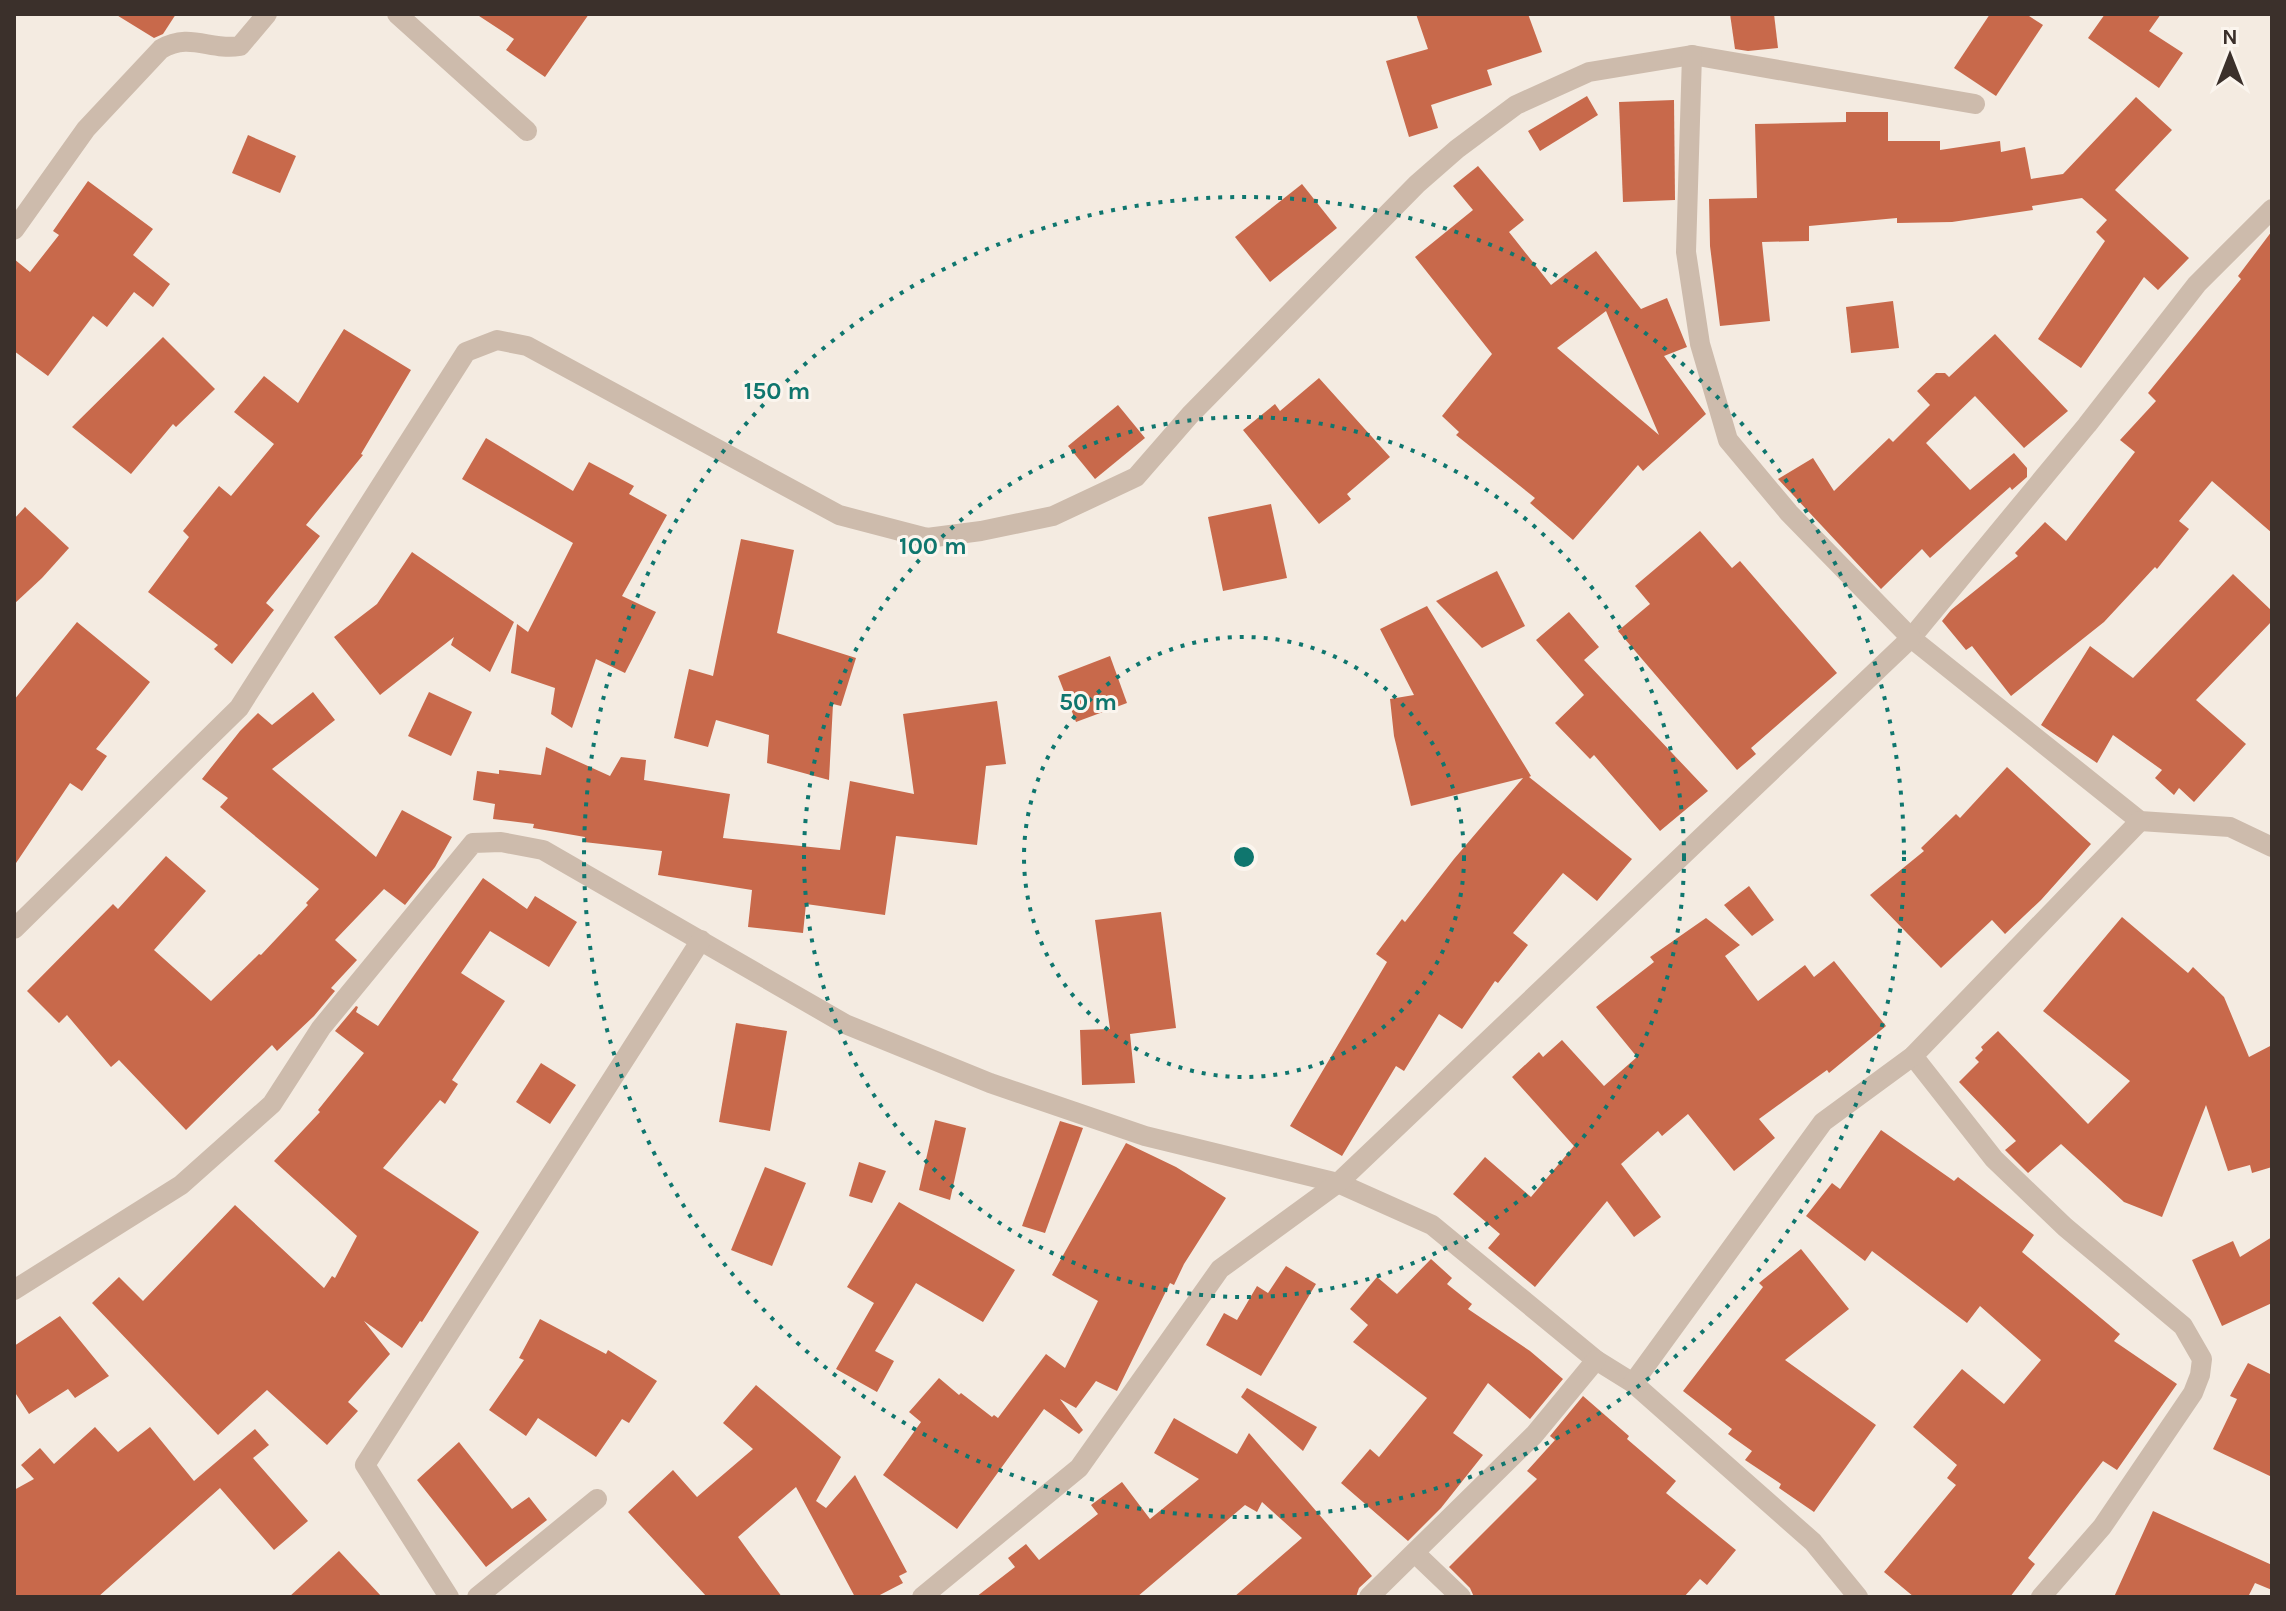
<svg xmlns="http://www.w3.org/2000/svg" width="2286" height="1611" font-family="Karla,sans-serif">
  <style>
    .building { fill: #c8694b; fill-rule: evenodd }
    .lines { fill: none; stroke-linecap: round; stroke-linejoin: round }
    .minor { stroke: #cdbbac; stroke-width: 20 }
    .ring { fill: none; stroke: #0f766e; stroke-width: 4; stroke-dasharray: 4 8 }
    .centre { fill: #0f766e; stroke: #fbf5ee; stroke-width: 4 }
    .ring-label { font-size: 24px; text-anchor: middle; font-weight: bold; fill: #0f766e; stroke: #fbf5ee; stroke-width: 6; stroke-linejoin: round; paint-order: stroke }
  </style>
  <rect width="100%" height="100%" fill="#f4ebe1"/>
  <!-- building -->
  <g class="building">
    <polygon points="115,14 176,14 163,34 154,38"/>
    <polygon points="476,14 589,14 545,77 506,50 514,39"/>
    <polygon points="1416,14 1528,14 1542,52 1487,70 1492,85 1431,105 1438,128 1409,137 1386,61 1428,49"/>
    <polygon points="1730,14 1774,14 1778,48 1748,51 1735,49"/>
    <polygon points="1990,14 2026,14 2043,25 1996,96 1954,68"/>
    <polygon points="2105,14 2161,14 2149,31 2183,53 2159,88 2088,38"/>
    <polygon points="1587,96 1598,115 1540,151 1528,131"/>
    <polygon points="2136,97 2172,130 2115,190 2189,258 2158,290 2144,277 2081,368 2038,339 2105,241 2096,232 2107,220 2082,198 2032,206 2033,210 1952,222 1897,223 1897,218 1809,226 1809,241 1762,242 1770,321 1720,326 1710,246 1709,199 1757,198 1755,124 1846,122 1846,112 1888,112 1888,141 1940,141 1940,150 2000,141 2001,152 2025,147 2031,179 2063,174"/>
    <polygon points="1674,100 1675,200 1623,202 1619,102"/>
    <polygon points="248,135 296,156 280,193 232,173"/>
    <path d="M1478 166 1524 220 1509 232 1551 285 1596 251 1641 309 1667 298 1687 347 1664 356 1706 414 1643 471 1638 465 1573 540 1530 503 1535 498 1456 435 1459 432 1442 416 1492 354 1415 257 1473 210 1453 186ZM1606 311 1659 435 1557 348Z"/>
    <polygon points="88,181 153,229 133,255 170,284 153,307 134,292 107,327 93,316 48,376 14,351 14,259 30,272 59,235 53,231"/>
    <polygon points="1302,184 1337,228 1270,282 1235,237"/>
    <polygon points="2272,231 2272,533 2212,481 2179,521 2189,529 2157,569 2155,567 2104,622 2011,696 1972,646 1966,650 1942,621 1951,610 2018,556 2015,553 2045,522 2066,541 2135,452 2120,440 2156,401 2148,393 2241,279 2238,276"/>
    <polygon points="1893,301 1899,348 1851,353 1846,307"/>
    <polygon points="344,329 411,370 361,454 363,455 306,525 320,536 266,603 274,610 232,664 214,649 218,645 148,592 189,537 183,531 219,486 231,496 274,444 234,412 264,376 298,403"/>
    <polygon points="1995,334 2068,411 2024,448 1975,396 1926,443 1970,490 2014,453 2027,468 2027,477 2012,490 2010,487 1930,558 1922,549 1881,589 1778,479 1813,458 1834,491 1889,438 1893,442 1930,405 1917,391 1936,373 1945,373 1949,377"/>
    <polygon points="163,337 215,389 176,427 173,424 131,474 72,427"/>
    <polygon points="1319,378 1390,457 1347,494 1351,499 1319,524 1243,430 1275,404 1280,411"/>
    <polygon points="1118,405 1145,438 1095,479 1068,446"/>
    <polygon points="486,438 573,491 589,462 634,486 629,494 667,515 622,596 656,612 625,673 596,659 572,728 551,714 555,688 511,673 517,624 528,632 573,543 462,479"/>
    <polygon points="1271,504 1287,578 1223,591 1208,517"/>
    <polygon points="25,507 69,548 42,578 14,604 14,519"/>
    <polygon points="1700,531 1732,568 1740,561 1837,673 1751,748 1756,754 1737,770 1618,631 1650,604 1635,586"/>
    <polygon points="741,539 794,550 777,633 856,658 841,706 833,704 829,780 767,763 769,735 716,720 708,747 674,738 689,669 713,676"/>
    <polygon points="412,552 514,622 490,672 451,645 454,637 380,695 334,637 377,604"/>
    <polygon points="1497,571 1525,626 1482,648 1436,601"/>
    <polygon points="2233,574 2272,611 2272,621 2196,700 2246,744 2194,802 2179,788 2174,795 2155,778 2162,770 2113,735 2097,763 2041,725 2090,646 2133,678"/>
    <polygon points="1427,606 1531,776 1529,777 1632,859 1597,901 1563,873 1513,933 1528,945 1498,983 1495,981 1462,1029 1439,1014 1404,1071 1396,1066 1342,1156 1290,1126 1387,962 1376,954 1402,919 1405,922 1454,859 1523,778 1411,806 1394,736 1390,699 1414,695 1380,629"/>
    <polygon points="1569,612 1599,647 1584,660 1708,791 1660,831 1594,755 1590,759 1555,723 1584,695 1536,640"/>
    <polygon points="77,622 150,682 96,749 107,756 82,791 70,783 14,866 14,700"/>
    <polygon points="1110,656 1127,703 1076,722 1058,676"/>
    <polygon points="313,692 335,720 272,769 376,857 402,810 452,837 435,867 405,905 384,889 335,940 357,960 331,988 335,991 314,1016 277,1051 272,1045 186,1130 119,1060 111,1067 67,1015 59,1023 27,991 113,904 118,909 166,856 206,891 154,950 211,1001 259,954 261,955 308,905 306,903 319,889 220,807 228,798 202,779 240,731 258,713 272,725"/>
    <polygon points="429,692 472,712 451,756 408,736"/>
    <polygon points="997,701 1006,764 986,766 977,845 896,836 885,915 806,904 803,933 748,927 752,890 658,875 662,851 584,842 585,837 533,828 534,824 493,819 495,804 473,800 477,771 499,774 499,770 541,775 546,747 610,776 621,757 646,760 644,780 730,794 723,838 840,850 850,781 914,794 903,714"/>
    <polygon points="2007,767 2091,844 2041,900 2005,934 1992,920 1941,968 1870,895 1924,851 1921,848 1956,814 1960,818"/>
    <polygon points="483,878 527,909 535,896 577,922 549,967 490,931 461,973 505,1001 452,1080 458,1084 445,1104 440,1100 383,1168 479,1232 422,1322 420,1321 402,1348 364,1321 390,1354 348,1402 358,1411 327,1445 267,1390 218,1435 92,1303 119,1277 143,1301 235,1205 324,1288 332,1276 335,1278 357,1236 274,1161 320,1112 318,1110 364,1053 335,1031 356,1006 358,1007 356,1012 378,1026"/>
    <polygon points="1749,886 1774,920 1752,936 1724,905"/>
    <polygon points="1161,912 1176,1028 1130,1034 1135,1083 1082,1085 1080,1030 1110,1029 1095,920"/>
    <polygon points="2122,917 2188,973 2193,967 2224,997 2249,1057 2272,1045 2272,1167 2252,1173 2250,1165 2228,1171 2206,1105 2162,1217 2124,1202 2061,1144 2028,1173 2005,1150 2016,1141 1959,1082 1979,1062 1975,1058 1983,1050 1981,1047 1998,1031 2088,1124 2130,1081 2043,1011"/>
    <polygon points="1706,918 1740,945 1725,956 1758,1001 1805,965 1814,977 1834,961 1886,1026 1829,1073 1827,1070 1759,1119 1775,1138 1734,1171 1688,1114 1662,1136 1658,1131 1621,1164 1661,1217 1634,1237 1607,1201 1535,1287 1488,1248 1500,1234 1453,1194 1485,1157 1531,1197 1574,1146 1512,1077 1539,1052 1543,1057 1562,1040 1604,1086 1637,1057 1596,1007 1654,962 1650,957"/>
    <polygon points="736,1023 787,1031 770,1131 719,1122"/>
    <polygon points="541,1063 576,1085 550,1124 516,1102"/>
    <polygon points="935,1120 966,1128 950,1200 919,1190"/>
    <polygon points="1060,1121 1083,1128 1045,1233 1022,1226"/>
    <polygon points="1881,1130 1954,1181 1958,1177 2034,1235 2022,1252 2120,1334 2114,1341 2177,1384 2117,1470 2103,1461 2028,1558 2035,1564 2010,1597 1914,1597 1884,1572 1956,1485 1947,1478 1957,1465 1913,1427 1962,1369 2004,1404 2041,1360 1980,1306 1967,1323 1872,1251 1865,1261 1806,1216 1832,1183 1840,1189"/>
    <polygon points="1126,1143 1176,1167 1226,1198 1184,1264 1174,1285 1170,1283 1117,1391 1096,1381 1076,1408 1060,1399 1083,1430 1079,1434 1044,1409 957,1529 883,1475 921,1422 909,1412 939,1378 959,1395 961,1393 992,1417 994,1415 998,1418 1046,1354 1065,1368 1098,1301 1052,1275"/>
    <polygon points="859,1162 886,1171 872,1203 849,1196"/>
    <polygon points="765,1167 806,1183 772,1266 731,1250"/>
    <polygon points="899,1202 1015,1270 983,1322 916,1283 875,1351 894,1361 877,1392 836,1369 874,1303 847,1287"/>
    <polygon points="2272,1237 2272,1303 2222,1326 2192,1260 2233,1241 2240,1257"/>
    <polygon points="1801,1249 1849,1309 1785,1360 1876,1425 1814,1512 1779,1488 1781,1484 1745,1460 1752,1451 1728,1434 1732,1429 1683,1391 1763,1287 1759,1283"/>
    <polygon points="1431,1259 1452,1278 1447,1284 1472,1304 1468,1309 1530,1351 1563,1379 1530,1419 1488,1383 1453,1433 1483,1455 1441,1508 1408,1541 1341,1483 1370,1449 1379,1457 1427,1398 1353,1342 1368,1325 1350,1309 1377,1277 1397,1294"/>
    <polygon points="1286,1266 1316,1284 1261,1376 1206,1345 1224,1313 1237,1320 1257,1286 1268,1293"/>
    <polygon points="60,1316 109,1376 75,1398 68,1389 29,1414 14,1391 14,1346"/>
    <polygon points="540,1319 606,1354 608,1350 657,1381 629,1423 622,1419 596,1457 538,1418 526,1436 489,1410 524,1360 519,1358"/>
    <polygon points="2248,1363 2272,1375 2272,1477 2213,1449 2237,1399 2230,1396"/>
    <polygon points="756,1385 841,1457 816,1501 826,1508 855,1475 907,1572 899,1576 903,1583 876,1597 855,1597 796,1487 738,1537 782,1597 707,1597 628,1512 673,1470 697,1497 753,1449 723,1423"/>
    <polygon points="1247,1388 1317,1427 1303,1451 1241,1397"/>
    <polygon points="1583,1396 1629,1436 1627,1439 1676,1481 1666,1493 1736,1550 1707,1585 1700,1579 1684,1597 1474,1597 1470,1588 1449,1567 1537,1479 1527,1471 1555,1440 1550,1436"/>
    <polygon points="1174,1418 1237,1454 1249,1433 1372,1576 1359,1588 1356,1597 1234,1597 1302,1538 1262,1502 1257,1512 1245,1505 1137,1597 976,1597 1015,1567 1008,1558 1026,1544 1039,1560 1098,1514 1091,1505 1122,1482 1150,1519 1199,1479 1154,1453"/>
    <polygon points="95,1427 118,1452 150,1427 194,1481 255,1429 269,1445 253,1458 308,1521 274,1550 220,1488 98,1597 14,1597 14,1490 34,1479 21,1465 40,1448 54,1464"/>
    <polygon points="459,1442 512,1509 529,1497 547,1520 486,1567 417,1480"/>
    <polygon points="2153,1511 2272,1565 2272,1590 2255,1583 2248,1597 2114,1597"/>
    <polygon points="339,1551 382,1597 289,1597 328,1561"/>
  </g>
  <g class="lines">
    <!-- minor -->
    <g class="minor">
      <polyline points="397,14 527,131"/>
      <polyline points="2272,209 2197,284 2087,425 1911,638 2140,821 2230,827 2272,847"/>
      <path d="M14 230 86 129 161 49C190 32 210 51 240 46L267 14"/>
      <polyline points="14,929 239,708 466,352 497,340 527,346 839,515 927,538 981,531 1053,516 1136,477 1190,415 1417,184 1457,149 1516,105 1589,72 1692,55 1975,104"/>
      <polyline points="1913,1056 1994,1159 2065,1227 2183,1326 2202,1359 2200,1375 2193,1393 2102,1527 2041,1597"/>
      <polyline points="14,1290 181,1185 272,1104 321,1028 473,843 501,842 543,850 845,1024 990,1083 1145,1136 1338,1183 1432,1225 1596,1360 1633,1383 1813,1542 1858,1597"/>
      <polyline points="1633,1383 1823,1122 1913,1056 2140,821"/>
      <polyline points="1416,1554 1461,1597"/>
      <polyline points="449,1597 365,1465 701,940"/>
      <polyline points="477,1597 597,1499"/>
      <polyline points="922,1597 1079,1468 1220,1269 1338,1183 1911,638 1789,513 1728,440 1700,344 1686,252 1692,55"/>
      <polyline points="1369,1597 1534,1435 1596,1360"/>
    </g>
  </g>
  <!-- distance rings -->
  <g class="ring">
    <circle cx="1244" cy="857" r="220"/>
    <circle cx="1244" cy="857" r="440"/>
    <circle cx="1244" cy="857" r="660"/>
  </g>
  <circle cx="1244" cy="857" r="12" class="centre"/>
  <g class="ring-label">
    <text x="777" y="399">150 m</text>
    <text x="933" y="554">100 m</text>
    <text x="1088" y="710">50 m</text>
  </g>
  <!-- border -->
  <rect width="2286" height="1611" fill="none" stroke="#3b302b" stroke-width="32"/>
  <!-- north arrow -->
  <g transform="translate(2230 56)" stroke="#fbf5ee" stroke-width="6" paint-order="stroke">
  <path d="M0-6L14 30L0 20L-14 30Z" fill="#3b302b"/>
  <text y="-12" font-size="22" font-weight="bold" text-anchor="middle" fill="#3b302b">N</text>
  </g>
</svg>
